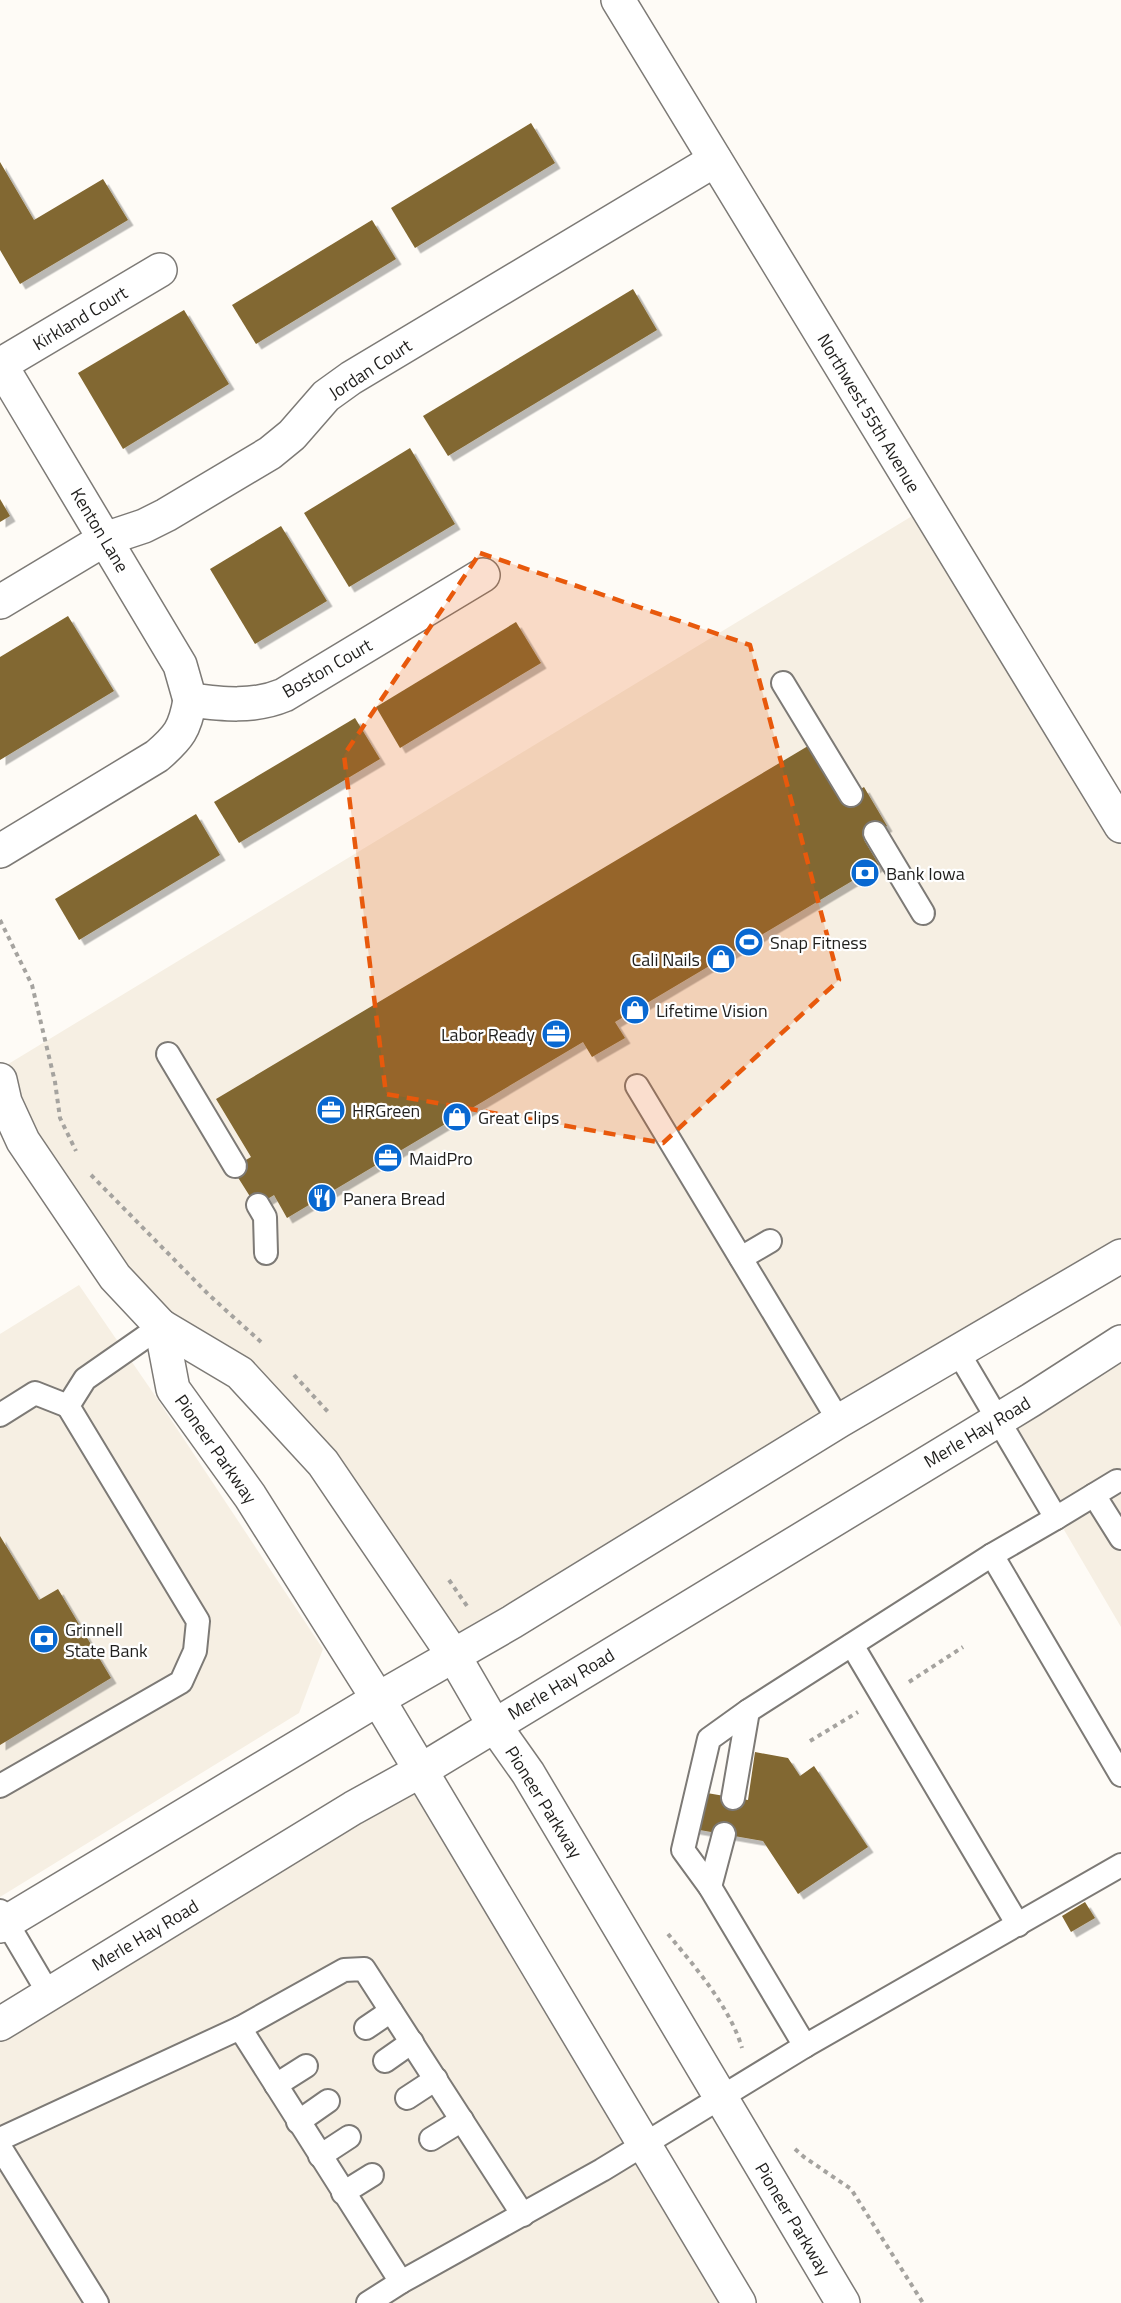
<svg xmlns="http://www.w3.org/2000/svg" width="1121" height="2303" font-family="'Titillium Web',sans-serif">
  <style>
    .built { fill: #f6efe3 }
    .building { fill: #826730; filter: url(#shadow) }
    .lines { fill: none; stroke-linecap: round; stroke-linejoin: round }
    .lane-casing { stroke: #7d7a76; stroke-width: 26 }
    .street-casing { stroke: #7d7a76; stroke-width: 36 }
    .secondary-casing { stroke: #7d7a76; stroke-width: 36 }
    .path { stroke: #a5a39f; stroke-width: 4; stroke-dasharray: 4.5 4.5; stroke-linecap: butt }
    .lane { stroke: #fff; stroke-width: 22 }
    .street { stroke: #fff; stroke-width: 33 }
    .secondary { stroke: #fff; stroke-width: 33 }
    .marked { fill: #e8590c; fill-opacity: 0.2; stroke: #e8590c; stroke-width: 4.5; stroke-dasharray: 12 8; stroke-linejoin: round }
    .labels { text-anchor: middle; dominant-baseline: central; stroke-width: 4.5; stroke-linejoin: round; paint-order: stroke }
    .street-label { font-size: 18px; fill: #201f1d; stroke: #fff }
    .poi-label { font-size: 18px; fill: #201f1d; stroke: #fff; text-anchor: start }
  </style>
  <defs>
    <filter id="shadow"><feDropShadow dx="5.5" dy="5.5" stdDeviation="0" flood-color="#0004"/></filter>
  </defs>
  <rect width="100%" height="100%" fill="#fefbf6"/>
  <!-- built -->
  <g class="built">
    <polygon points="927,507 1121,826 1121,1256 454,1656 323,1463 115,1277 0,1069"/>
    <polygon points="79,1285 156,1397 323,1649 299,1713 0,1897 0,1334"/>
    <polygon points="1121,1342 1121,1627 999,1419"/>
    <polygon points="420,1771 739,2303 0,2303 0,2022"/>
  </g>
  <!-- building -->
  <g class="building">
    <polygon points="531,123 555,163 415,248 391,208"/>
    <polygon points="0,162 34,220 103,179 128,220 20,284 0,250"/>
    <polygon points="372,220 396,259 256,344 232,305"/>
    <polygon points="633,289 657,330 448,456 423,416"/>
    <polygon points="184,310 229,384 123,449 78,373"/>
    <polygon points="410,448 455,524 349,587 304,513"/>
    <polygon points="0,499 10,516 0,522"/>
    <polygon points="281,526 327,601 255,644 210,569"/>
    <polygon points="68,616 114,691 0,760 0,657"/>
    <polygon points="516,622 541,663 400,748 376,707"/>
    <polygon points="355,718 380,759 239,843 214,802"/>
    <polygon points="808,746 841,801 864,787 887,826 864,840 879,865 615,1022 625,1038 592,1057 583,1042 287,1218 274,1195 256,1206 232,1168 251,1157 216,1099"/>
    <polygon points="196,814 220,855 79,940 55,899"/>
    <polygon points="0,1536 39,1600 58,1589 111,1678 0,1745"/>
    <polygon points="755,1752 788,1758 800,1776 814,1766 868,1847 798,1894 763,1841 694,1829 701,1792 748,1800"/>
    <polygon points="1085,1902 1095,1918 1071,1932 1062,1916"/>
  </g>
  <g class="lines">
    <!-- lane casing -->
    <g class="lane-casing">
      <g id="lane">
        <polyline points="783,683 851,795"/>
        <polyline points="875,833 923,913"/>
        <polyline points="168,1054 235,1166"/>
        <polyline points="637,1086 839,1421"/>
        <polyline points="258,1205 265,1217 266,1253"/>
        <polyline points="741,1258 770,1241"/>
        <polyline points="958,1352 1056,1518 1117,1481"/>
        <polyline points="0,1415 35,1393 68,1406"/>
        <polyline points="1094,1495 1121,1538"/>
        <polyline points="992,1555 1121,1775"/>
        <polyline points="852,1645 1018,1925"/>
        <polyline points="0,1786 181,1682 195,1651 198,1621 68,1406 85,1379 161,1326"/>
        <polyline points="733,1798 748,1711"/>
        <polyline points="710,1887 724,1834"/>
        <polyline points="0,1911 49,1994"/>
        <polyline points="240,2028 344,1970 364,1969 523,2215"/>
        <polyline points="366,2028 391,2011"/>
        <polyline points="805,2046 710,1887 683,1850 709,1739 748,1711 992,1555 1056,1518"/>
        <polyline points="385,2061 412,2042"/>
        <polyline points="276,2085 306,2066"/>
        <polyline points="407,2098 436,2079"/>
        <polyline points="298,2122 328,2101"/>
        <polyline points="0,2139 240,2028 401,2282 602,2170 805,2046 1121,1865"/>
        <polyline points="431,2139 462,2120"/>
        <polyline points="0,2147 97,2303"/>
        <polyline points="320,2156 349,2137"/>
        <polyline points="343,2193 372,2175"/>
        <polyline points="368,2303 401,2282"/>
      </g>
    </g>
    <!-- street casing -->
    <g class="street-casing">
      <g id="street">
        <polyline points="618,0 1121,826"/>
        <polyline points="0,364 180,665 190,700"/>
        <polyline points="0,365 160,270"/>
        <polyline points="0,602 105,539 144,526 166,515 270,453 292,435 326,396 351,378 715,160"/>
        <path d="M0 851 157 756C179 737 185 729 190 700 222 704 253 708 284 695L483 575"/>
        <polyline points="0,1080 5,1102 23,1141 115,1277 161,1326"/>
      </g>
    </g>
    <!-- secondary casing -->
    <g class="secondary-casing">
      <g id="secondary">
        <polyline points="161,1326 240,1373 323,1463 454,1656 494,1725 528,1773 843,2303"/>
        <polyline points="161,1326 173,1389 250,1496 378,1699 739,2303"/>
        <polyline points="0,1926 378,1699 512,1622 839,1421 1121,1256"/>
        <polyline points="0,2024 353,1808 420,1771 1031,1400 1121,1342"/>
      </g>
    </g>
    <!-- path -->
    <g class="path">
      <polyline points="0,920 32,985 55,1082 60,1118 76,1151"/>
      <polyline points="91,1175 209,1295 261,1342"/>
      <polyline points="294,1375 330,1414"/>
      <polyline points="449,1580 467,1606"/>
      <polyline points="909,1682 963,1647"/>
      <polyline points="810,1741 858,1712"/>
      <path d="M668 1934C695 1967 730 2007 742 2048"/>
      <polyline points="795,2149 804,2157 851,2189 923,2303"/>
    </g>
    <!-- lane -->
    <use href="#lane" class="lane"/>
    <!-- street -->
    <use href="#street" class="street"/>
    <!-- secondary -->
    <use href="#secondary" class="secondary"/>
  </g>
  <!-- marked area -->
  <path class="marked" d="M480 553 750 645 839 980 663 1143 386 1094 344 755Z"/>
  <!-- icons -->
  <defs>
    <g id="bank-disc" transform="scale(1.5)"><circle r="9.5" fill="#0868d1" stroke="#fff"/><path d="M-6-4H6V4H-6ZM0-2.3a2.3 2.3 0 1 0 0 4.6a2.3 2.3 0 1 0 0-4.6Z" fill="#fff"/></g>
    <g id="stadium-disc" transform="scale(1.5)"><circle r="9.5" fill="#0868d1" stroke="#fff"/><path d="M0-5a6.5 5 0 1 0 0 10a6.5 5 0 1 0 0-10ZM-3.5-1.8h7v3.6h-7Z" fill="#fff"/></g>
    <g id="shop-disc" transform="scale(1.5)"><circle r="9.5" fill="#0868d1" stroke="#fff"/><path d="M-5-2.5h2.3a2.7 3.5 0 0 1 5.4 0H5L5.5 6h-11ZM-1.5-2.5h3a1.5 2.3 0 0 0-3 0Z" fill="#fff"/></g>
    <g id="office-disc" transform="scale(1.5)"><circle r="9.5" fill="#0868d1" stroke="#fff"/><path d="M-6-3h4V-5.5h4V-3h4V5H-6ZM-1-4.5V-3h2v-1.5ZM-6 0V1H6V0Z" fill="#fff"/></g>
    <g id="restaurant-disc" transform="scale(1.5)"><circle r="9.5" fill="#0868d1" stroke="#fff"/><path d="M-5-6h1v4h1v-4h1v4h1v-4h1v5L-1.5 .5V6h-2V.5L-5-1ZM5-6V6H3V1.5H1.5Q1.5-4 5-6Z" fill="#fff"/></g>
  </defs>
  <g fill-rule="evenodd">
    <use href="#bank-disc" x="865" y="873"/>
    <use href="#stadium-disc" x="749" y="942"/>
    <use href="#shop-disc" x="721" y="959"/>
    <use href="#shop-disc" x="635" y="1010"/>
    <use href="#office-disc" x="556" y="1034"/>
    <use href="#office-disc" x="331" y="1110"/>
    <use href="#shop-disc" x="457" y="1117"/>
    <use href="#office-disc" x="388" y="1158"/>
    <use href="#restaurant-disc" x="322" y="1198"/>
    <use href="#bank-disc" x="44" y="1639"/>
  </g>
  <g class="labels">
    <!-- street labels -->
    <g class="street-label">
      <text transform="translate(80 318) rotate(-31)">Kirkland Court</text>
      <text transform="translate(370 369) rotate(-33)">Jordan Court</text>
      <text transform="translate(869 413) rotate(59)">Northwest 55th Avenue</text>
      <text transform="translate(100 530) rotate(59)">Kenton Lane</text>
      <text transform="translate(327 668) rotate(-30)">Boston Court</text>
      <text transform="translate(977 1432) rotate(-31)">Merle Hay Road</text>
      <text transform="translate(216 1449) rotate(55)">Pioneer Parkway</text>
      <text transform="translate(561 1684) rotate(-31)">Merle Hay Road</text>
      <text transform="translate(544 1802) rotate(58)">Pioneer Parkway</text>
      <text transform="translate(145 1935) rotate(-31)">Merle Hay Road</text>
      <text transform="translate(793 2219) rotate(59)">Pioneer Parkway</text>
    </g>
    <!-- poi labels -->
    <g class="poi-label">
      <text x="886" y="873">Bank Iowa</text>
      <text x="770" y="942">Snap Fitness</text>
      <text x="700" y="959" text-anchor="end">Cali Nails</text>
      <text x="656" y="1010">Lifetime Vision</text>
      <text x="535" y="1034" text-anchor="end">Labor Ready</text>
      <text x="352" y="1110">HRGreen</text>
      <text x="478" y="1117">Great Clips</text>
      <text x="409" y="1158">MaidPro</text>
      <text x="343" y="1198">Panera Bread</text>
      <text x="65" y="1629">Grinnell<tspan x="65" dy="21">State Bank</tspan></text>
    </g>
  </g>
</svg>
